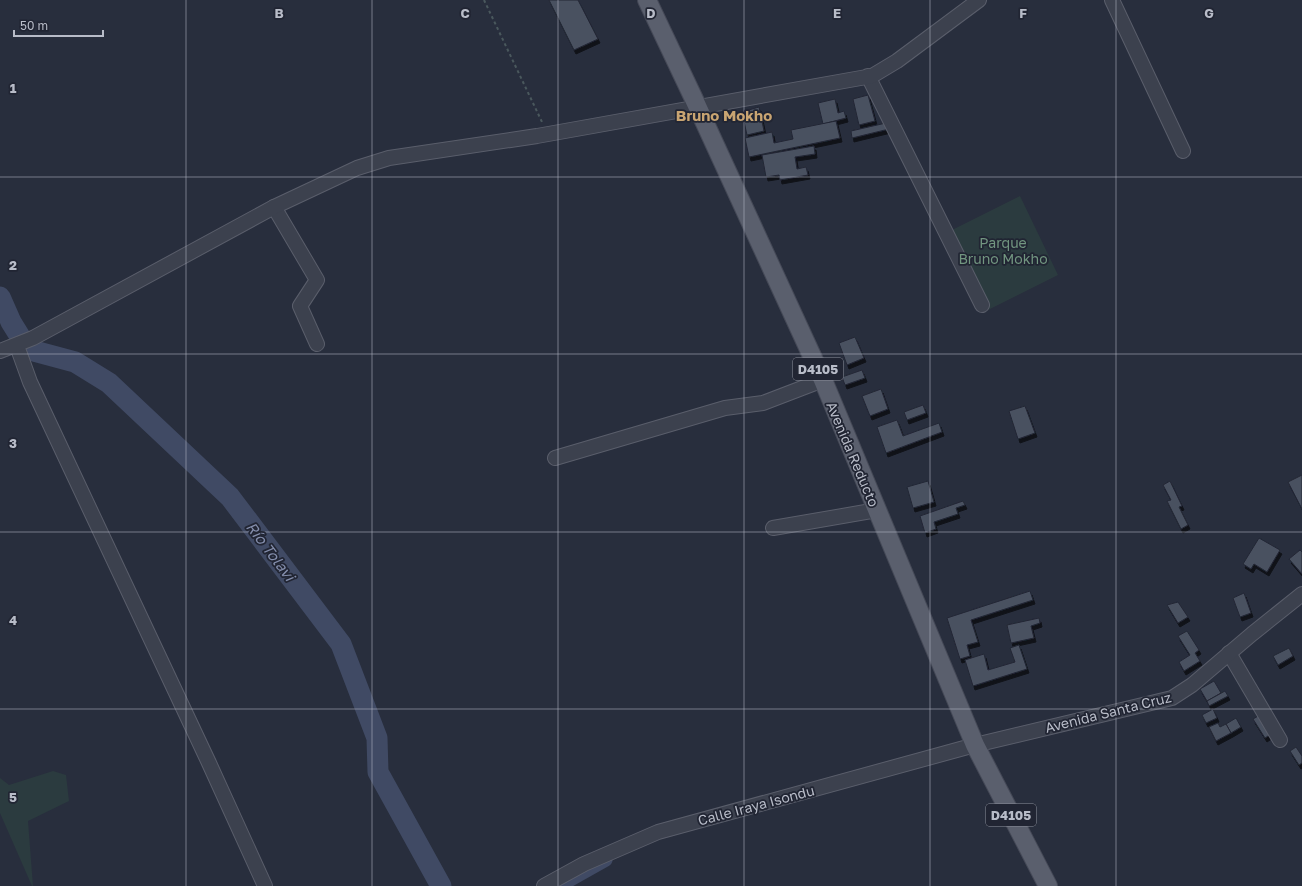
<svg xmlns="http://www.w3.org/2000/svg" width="1302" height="886" font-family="'Golos Text',sans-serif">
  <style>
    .green { fill: #2b3b3f }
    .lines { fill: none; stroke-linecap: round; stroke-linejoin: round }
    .canal { stroke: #404a64; stroke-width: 13 }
    .river { stroke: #404a64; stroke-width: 21 }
    .building { fill: #4a5161; stroke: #232735; filter: url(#shadow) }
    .minor-casing { stroke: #5a5e6b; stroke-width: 16 }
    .major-casing { stroke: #454957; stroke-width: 20 }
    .path { stroke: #4a585d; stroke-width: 2; stroke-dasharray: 3 3; stroke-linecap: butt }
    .minor { stroke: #3c414e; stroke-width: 14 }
    .major { stroke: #5a5f6d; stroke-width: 18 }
    .grid { fill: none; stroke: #b8bcc8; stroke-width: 1; stroke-opacity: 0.55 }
    .labels { text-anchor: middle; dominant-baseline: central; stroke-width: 3.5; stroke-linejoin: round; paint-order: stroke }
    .shield { fill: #212533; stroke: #8b8f9b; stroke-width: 1 }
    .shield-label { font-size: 13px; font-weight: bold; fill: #b8bcc8 }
    .park-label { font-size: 14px; fill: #729680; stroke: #212533 }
    .street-label { font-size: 14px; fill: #b8bcc8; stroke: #212533 }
    .neighbourhood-label { font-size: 15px; font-weight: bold; fill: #c9a572; stroke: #212533 }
    .water-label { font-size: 15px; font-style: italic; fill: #848eac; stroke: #212533 }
    .grid-label { font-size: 13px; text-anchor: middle; font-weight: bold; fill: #b8bcc8; stroke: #212533; stroke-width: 3.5; stroke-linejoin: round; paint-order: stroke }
  </style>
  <defs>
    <filter id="shadow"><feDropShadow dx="2" dy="4" stdDeviation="0" flood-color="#0009"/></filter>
  </defs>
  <rect width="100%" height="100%" fill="#282e3d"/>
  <!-- green -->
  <g class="green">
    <polygon points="1020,196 1058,275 988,310 950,231"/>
    <polygon points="53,771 66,775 69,801 28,821 33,886 32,886 0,813 0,778 9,785"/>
  </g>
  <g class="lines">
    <!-- canal -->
    <polyline class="canal" points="560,886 606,860"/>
    <!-- river -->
    <polyline class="river" points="0,297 11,322 24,343 34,351 75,362 109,383 230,497 341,644 377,738 378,772 441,886"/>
  </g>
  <!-- building -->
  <g class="building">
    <polygon points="549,0 578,0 598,39 574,50"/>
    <polygon points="868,95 875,121 859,125 853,99"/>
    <polygon points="835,99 838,113 844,111 846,118 823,124 818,103"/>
    <polygon points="759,107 764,131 747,135 742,112"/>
    <polygon points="836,121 840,138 749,157 745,138 772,132 774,143 793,139 791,130"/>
    <polygon points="886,123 889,129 852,138 851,131"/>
    <polygon points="814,146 815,154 795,157 797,169 806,167 808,175 780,180 779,175 766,177 762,155"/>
    <polygon points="855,337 864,358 847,365 839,343"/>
    <polygon points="862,370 865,378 845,385 842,377"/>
    <polygon points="881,389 888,409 870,416 862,396"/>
    <polygon points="923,405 926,413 907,420 904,412"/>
    <polygon points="1025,406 1035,433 1018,439 1009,411"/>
    <polygon points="897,420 903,436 939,423 942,432 886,453 877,427"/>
    <polygon points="1302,475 1302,509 1288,482"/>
    <polygon points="928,481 934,502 913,508 907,487"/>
    <polygon points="1170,481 1182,506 1179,507 1188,525 1181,529 1167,501 1171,500 1163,485"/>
    <polygon points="963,501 965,505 956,508 958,514 934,522 936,529 925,533 920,516"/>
    <polygon points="1259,538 1280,550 1267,572 1254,564 1251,569 1243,564"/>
    <polygon points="1300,550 1302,552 1302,574 1289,559"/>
    <polygon points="1030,591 1033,600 971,620 978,642 967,645 970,656 960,659 947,618"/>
    <polygon points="1244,593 1251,613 1240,617 1233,598"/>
    <polygon points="1178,602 1188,617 1178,623 1167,605"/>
    <polygon points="1039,618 1040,623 1031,626 1034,638 1011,643 1007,625"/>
    <polygon points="1187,631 1199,650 1195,653 1200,661 1184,671 1179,662 1190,655 1178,636"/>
    <polygon points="1019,645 1027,669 973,686 965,660 984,654 988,670 1015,662 1010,648"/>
    <polygon points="1289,648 1293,656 1278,665 1273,656"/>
    <polygon points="1214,681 1221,693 1207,701 1200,689"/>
    <polygon points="1225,691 1228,696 1209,706 1207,701"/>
    <polygon points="1213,709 1217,718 1206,723 1202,715"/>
    <polygon points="1260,715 1271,734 1265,738 1253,719"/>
    <polygon points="1236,718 1241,727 1231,733 1226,724"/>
    <polygon points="1218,723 1220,727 1226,724 1231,733 1216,741 1209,727"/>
    <polygon points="1296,747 1302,756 1302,763 1299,765 1290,751"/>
  </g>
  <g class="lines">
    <!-- minor casing -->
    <g class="minor-casing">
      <g id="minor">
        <polyline points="1112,0 1183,151"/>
        <polyline points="868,76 982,305"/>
        <polyline points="274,207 317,280 300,306 317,344"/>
        <polyline points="17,346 30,382 209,763 265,886"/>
        <polyline points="0,351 33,338 274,207 357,168 389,158 537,136 872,76 897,61 979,0"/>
        <polyline points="555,458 725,408 763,403 823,380"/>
        <polyline points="773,528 877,510"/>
        <polyline points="1229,653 1280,740"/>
        <polyline points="544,886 584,864 658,832 975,745 1172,698 1192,685 1252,634 1302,594"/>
      </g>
    </g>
    <!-- major casing -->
    <g class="major-casing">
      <polyline id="major" points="647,0 693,97 823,380 975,745 1048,886"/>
    </g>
    <!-- path -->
    <polyline class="path" points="484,0 542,122"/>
    <!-- minor -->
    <use href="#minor" class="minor"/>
    <!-- major -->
    <use href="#major" class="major"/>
  </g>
  <!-- grid -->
  <path class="grid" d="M186 0V886M372 0V886M558 0V886M744 0V886M930 0V886M1116 0V886M0 177H1302M0 354H1302M0 532H1302M0 709H1302"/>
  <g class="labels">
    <!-- shield labels -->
    <g class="shield">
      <rect x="793" y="358" width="50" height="22" rx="3"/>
      <rect x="986" y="804" width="50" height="22" rx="3"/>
    </g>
    <g class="shield-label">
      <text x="818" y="369">D4105</text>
      <text x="1011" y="815">D4105</text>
    </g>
    <!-- park labels -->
    <g class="park-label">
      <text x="1003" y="242">Parque<tspan x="1003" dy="16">Bruno Mokho</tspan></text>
    </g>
    <!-- street labels -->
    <g class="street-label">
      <text transform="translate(853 454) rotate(67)">Avenida Reducto</text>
      <text transform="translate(1108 712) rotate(-14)">Avenida Santa Cruz</text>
      <text transform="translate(756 805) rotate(-15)">Calle Iraya Isondu</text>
    </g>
    <!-- neighbourhood labels -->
    <g class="neighbourhood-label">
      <text x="724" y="115">Bruno Mokho</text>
    </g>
    <!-- water labels -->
    <g class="water-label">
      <text transform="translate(271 551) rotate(53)">Río Tolavi</text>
    </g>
  </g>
  <g class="grid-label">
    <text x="279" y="18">B</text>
    <text x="465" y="18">C</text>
    <text x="651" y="18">D</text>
    <text x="837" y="18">E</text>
    <text x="1023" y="18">F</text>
    <text x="1209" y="18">G</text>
    <text x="13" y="93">1</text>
    <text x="13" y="270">2</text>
    <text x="13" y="448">3</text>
    <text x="13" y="625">4</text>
    <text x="13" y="802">5</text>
  </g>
  <!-- scale -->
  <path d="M14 30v6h89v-6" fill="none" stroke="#b8bcc8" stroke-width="2"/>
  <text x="20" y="30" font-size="12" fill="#b8bcc8" stroke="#212533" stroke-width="3" paint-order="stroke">50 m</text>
</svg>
